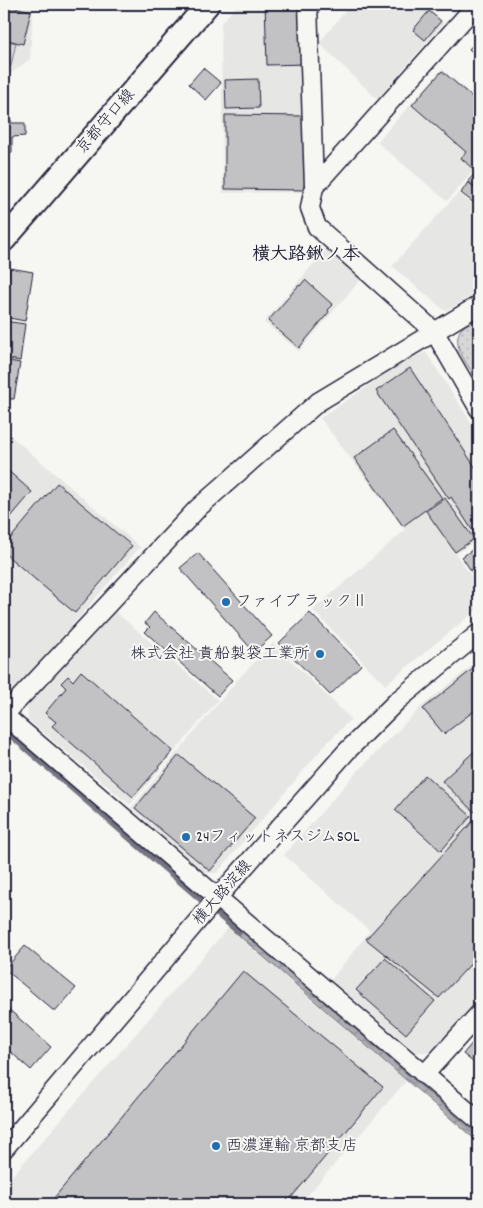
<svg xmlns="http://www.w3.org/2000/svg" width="483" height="1208" font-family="Dekko,'Klee One',sans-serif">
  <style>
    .built { fill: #e6e6e4 }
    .grass { fill: url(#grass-dots); stroke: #7c7c89 }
    .pitch { fill: #d7d7d7; stroke: #7c7c89 }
    .water { fill: url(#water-waves); stroke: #757583 }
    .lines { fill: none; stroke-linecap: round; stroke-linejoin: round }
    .stream { stroke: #757583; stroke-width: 5.5 }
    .building { fill: #c2c2c4; stroke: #22223b }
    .minor-casing { stroke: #22223b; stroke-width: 21 }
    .major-casing { stroke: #22223b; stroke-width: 26 }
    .minor { stroke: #f6f6f2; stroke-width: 18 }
    .major { stroke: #f6f6f2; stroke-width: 22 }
    .poi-dot { fill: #1f6fb2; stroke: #f6f6f2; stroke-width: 2 }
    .labels { text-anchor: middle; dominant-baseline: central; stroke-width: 4; stroke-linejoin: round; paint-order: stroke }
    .street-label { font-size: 16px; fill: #22223b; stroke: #f6f6f2 }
    .poi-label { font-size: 16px; fill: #22223b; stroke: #f6f6f2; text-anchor: start }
    .neighbourhood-label { font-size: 18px; font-weight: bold; fill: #22223b; stroke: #f6f6f2 }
  </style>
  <defs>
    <pattern id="grass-dots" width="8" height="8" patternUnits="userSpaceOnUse" patternTransform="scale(1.25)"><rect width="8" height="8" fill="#d7d7d7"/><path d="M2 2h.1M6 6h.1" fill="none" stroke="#b8b8b9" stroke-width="1.8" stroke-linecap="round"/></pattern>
    <pattern id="water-waves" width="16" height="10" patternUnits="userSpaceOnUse" patternTransform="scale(1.25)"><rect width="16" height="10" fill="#adadb3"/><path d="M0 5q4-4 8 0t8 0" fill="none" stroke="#8c8c93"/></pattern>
  </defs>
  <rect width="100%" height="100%" fill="#f6f6f2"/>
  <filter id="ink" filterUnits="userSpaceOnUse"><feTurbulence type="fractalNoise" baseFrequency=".02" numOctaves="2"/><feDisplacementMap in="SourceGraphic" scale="10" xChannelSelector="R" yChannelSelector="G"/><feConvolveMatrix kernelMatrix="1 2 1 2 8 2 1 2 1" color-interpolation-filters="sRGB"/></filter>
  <g filter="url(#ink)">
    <!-- built -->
    <g class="built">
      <polygon points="4,4 19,4 33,7 30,59 4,79"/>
      <polygon points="238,4 306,4 309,192 223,193 221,23"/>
      <polygon points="351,4 423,4 444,23 377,99 319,43"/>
      <polygon points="442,69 479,101 479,165 447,201 377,142"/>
      <polygon points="458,193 479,209 479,292 445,311 392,266"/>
      <polygon points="327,248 362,278 299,351 264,322"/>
      <polygon points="426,352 479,435 479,538 456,554 479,587 479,608 385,685 313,610 405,530 320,418 407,360"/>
      <polygon points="4,430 140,547 14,692 4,692"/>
      <polygon points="111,608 218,700 130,805 28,720 27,701"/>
      <polygon points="273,643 351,719 325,745 217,873 206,873 131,808 240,677"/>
      <polygon points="479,660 479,999 432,1053 416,1052 331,980 370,931 284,855 355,774 421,707"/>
      <polygon points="228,928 406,1081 300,1204 18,1204 4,1192 4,1185"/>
    </g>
    <!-- grass -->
    <path class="grass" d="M479 318V382C471 369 448 344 462 328 466 324 474 321 479 318Z"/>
    <!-- pitch -->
    <polygon class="pitch" points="4,40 16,43 11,66 4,70"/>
    <!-- water -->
    <polygon class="water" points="230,928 238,928 479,1136 479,1143"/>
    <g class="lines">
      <!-- stream -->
      <polyline class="stream" points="4,730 239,933"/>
    </g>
    <!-- building -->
    <g class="building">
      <polygon points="4,4 10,4 9,6 31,11 23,44 4,39"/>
      <polygon points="42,4 66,4 65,9"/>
      <polygon points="265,4 305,4 307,64 267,65"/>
      <polygon points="429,11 441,21 425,40 413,30"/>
      <polygon points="479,38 479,58 469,49"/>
      <polygon points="203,68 221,83 206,100 189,84"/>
      <polygon points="442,71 479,103 479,164 474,170 461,158 466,152 412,105"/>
      <polygon points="258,79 259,108 226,109 225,80"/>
      <polygon points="225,115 307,116 307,190 225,189"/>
      <polygon points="4,120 11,120 11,123 25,123 25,136 12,137 12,153 4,153"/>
      <polygon points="479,169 479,191 468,181"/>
      <polygon points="468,182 479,191 479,207 461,193"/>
      <polygon points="10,268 33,272 25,321 4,317 4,298"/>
      <polygon points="305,280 333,305 328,310 329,312 299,348 268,321 299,285 300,286"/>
      <polygon points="4,321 25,324 20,361 4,358"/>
      <polygon points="4,360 20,363 14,399 4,399"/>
      <polygon points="410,368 479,473 479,534 476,536 451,497 449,499 376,391"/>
      <polygon points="393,430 442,498 403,526 354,458"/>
      <polygon points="4,467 32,492 4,525"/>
      <polygon points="57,483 132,546 75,613 4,553 4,546"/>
      <polygon points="445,498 474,539 455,552 426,511"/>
      <polygon points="479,545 479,578 477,580 462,557"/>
      <polygon points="198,553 272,636 254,652 180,568"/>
      <polygon points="154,612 232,680 218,696 145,632 150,627 145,623"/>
      <polygon points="310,613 361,665 330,695 279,643"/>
      <polygon points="479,664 479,707 444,734 423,709"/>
      <polygon points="81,671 173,751 133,797 52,726 56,722 45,713 66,688 61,683 68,676 73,681"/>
      <polygon points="479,747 479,807 474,812 442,781"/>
      <polygon points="179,755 255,818 210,871 135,808"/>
      <polygon points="425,775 471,816 441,851 395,810"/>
      <polygon points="474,820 479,825 479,955 439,998 366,939"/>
      <polygon points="25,946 76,988 55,1012 5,969"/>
      <polygon points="385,958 435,1001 406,1034 356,990"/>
      <polygon points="243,971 383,1087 286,1204 49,1204"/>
      <polygon points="4,1005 51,1047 31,1070 4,1046"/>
      <polygon points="479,1035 479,1067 463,1054"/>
    </g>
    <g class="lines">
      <!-- minor casing -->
      <g class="minor-casing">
        <g id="minor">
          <polyline points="308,4 314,187"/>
          <polyline points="477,4 314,187 310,208 317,227 434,331 479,409"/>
          <polyline points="479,305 318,402 198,508 4,715 479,1121"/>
          <polyline points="424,1075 479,1014"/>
          <polyline points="4,1149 217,898 346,752 397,701 479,633"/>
        </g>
      </g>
      <!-- major casing -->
      <g class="major-casing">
        <polyline id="major" points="4,240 208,4"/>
      </g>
      <!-- minor -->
      <use href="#minor" class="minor"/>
      <!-- major -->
      <use href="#major" class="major"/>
    </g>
  </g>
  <!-- markers -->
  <g class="poi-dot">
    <circle cx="226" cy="602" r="5"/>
    <circle cx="320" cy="654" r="5"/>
    <circle cx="186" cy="837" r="5"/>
    <circle cx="216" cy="1146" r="5"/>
  </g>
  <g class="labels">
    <!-- street labels -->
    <g class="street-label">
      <text transform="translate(106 122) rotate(-49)">京都守口線</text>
      <text transform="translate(223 893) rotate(-49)">横大路淀線</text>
    </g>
    <!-- poi labels -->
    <g class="poi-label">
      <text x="236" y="602">ファイブ ラックⅡ</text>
      <text x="310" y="654" text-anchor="end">株式会社 貴船製袋工業所</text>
      <text x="196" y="837">24フィットネスジムSOL</text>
      <text x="226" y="1146">西濃運輸 京都支店</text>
    </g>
    <!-- neighbourhood labels -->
    <g class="neighbourhood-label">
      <text x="306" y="255">横大路鍬ノ本</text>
    </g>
  </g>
  <!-- margin -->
  <rect width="483" height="1208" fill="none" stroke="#f6f6f2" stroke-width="20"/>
  <rect x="10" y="10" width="463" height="1188" fill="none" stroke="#22223b" stroke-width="2" filter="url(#ink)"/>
</svg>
